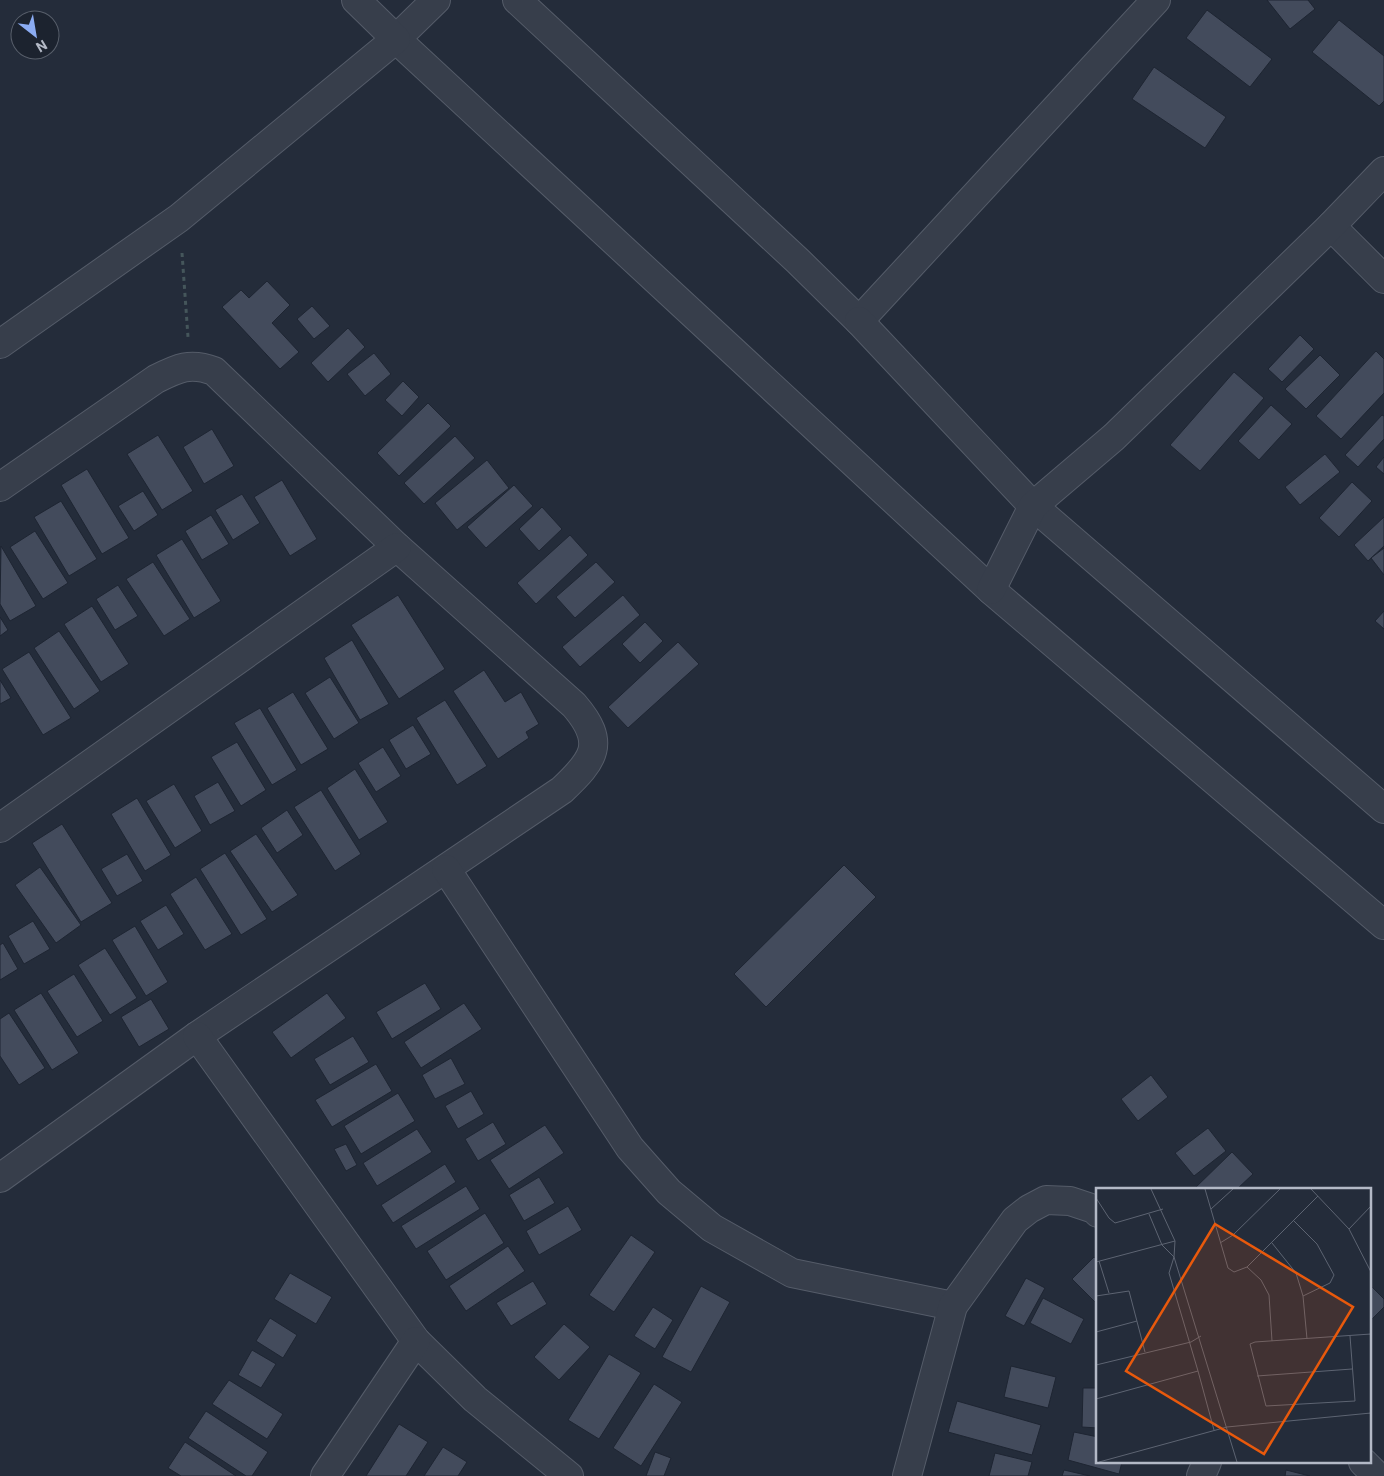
<svg xmlns="http://www.w3.org/2000/svg" width="1384" height="1476" font-family="Roboto,sans-serif">
  <style>
    .building { fill: #434b5c; stroke: #1e2532 }
    .lines { fill: none; stroke-linecap: round; stroke-linejoin: round }
    .minor-casing { stroke: #555c69; stroke-width: 30 }
    .tertiary-casing { stroke: #555c69; stroke-width: 30 }
    .path { stroke: #45565b; stroke-width: 3; stroke-dasharray: 4 4; stroke-linecap: butt }
    .minor { stroke: #373e4b; stroke-width: 28 }
    .tertiary { stroke: #373e4b; stroke-width: 28 }
    .inset-road { fill: none; stroke: #5d6472; stroke-width: 1 }
    .view { fill: #e8590c; fill-opacity: 0.15; stroke: #e8590c; stroke-width: 2.5 }
    .inset-edge { fill: none; stroke: #b3b9c6; stroke-width: 2.5 }
  </style>
  <rect width="100%" height="100%" fill="#242c3a"/>
  <!-- building -->
  <g class="building">
    <polygon points="1267,0 1308,0 1315,9 1290,29"/>
    <polygon points="1207,10 1272,59 1250,87 1186,38"/>
    <polygon points="1339,20 1384,56 1384,101 1379,106 1312,52"/>
    <polygon points="1154,67 1226,117 1205,148 1132,99"/>
    <polygon points="267,281 290,305 272,323 299,352 280,369 222,307 241,290 249,298"/>
    <polygon points="312,306 330,326 314,339 297,319"/>
    <polygon points="348,328 365,347 328,382 311,363"/>
    <polygon points="1300,335 1314,349 1282,382 1268,369"/>
    <polygon points="1376,351 1384,359 1384,393 1341,439 1316,416"/>
    <polygon points="374,353 391,374 365,396 347,374"/>
    <polygon points="1320,355 1340,375 1306,409 1285,389"/>
    <polygon points="1234,372 1264,398 1200,471 1170,445"/>
    <polygon points="403,381 419,397 402,416 385,400"/>
    <polygon points="428,403 451,426 399,476 377,453"/>
    <polygon points="1271,405 1292,424 1259,460 1238,441"/>
    <polygon points="1382,415 1384,416 1384,439 1358,467 1345,455"/>
    <polygon points="212,429 234,466 204,484 183,447"/>
    <polygon points="158,435 193,491 162,510 127,454"/>
    <polygon points="455,436 475,458 424,504 404,483"/>
    <polygon points="1325,454 1340,472 1300,505 1285,487"/>
    <polygon points="1384,457 1384,474 1376,467"/>
    <polygon points="487,460 509,488 457,530 435,503"/>
    <polygon points="87,469 129,538 102,554 61,485"/>
    <polygon points="282,480 317,539 290,556 254,497"/>
    <polygon points="1352,482 1372,501 1339,537 1319,518"/>
    <polygon points="514,485 533,506 486,548 467,527"/>
    <polygon points="143,491 158,515 134,531 118,506"/>
    <polygon points="242,494 260,523 233,540 215,510"/>
    <polygon points="61,501 97,559 69,576 34,517"/>
    <polygon points="542,507 562,529 539,551 519,529"/>
    <polygon points="211,515 229,544 202,560 185,531"/>
    <polygon points="1384,517 1384,546 1368,561 1354,545"/>
    <polygon points="35,531 68,583 43,599 10,547"/>
    <polygon points="570,535 588,555 536,604 517,583"/>
    <polygon points="182,539 221,601 194,618 156,555"/>
    <polygon points="1,546 36,606 10,621 0,604"/>
    <polygon points="1384,548 1384,575 1371,558"/>
    <polygon points="153,562 190,619 164,636 126,579"/>
    <polygon points="596,562 615,582 575,618 556,597"/>
    <polygon points="118,585 138,616 115,630 96,599"/>
    <polygon points="398,595 445,669 399,699 351,625"/>
    <polygon points="623,595 640,615 580,667 562,647"/>
    <polygon points="92,606 129,664 101,682 64,624"/>
    <polygon points="1384,611 1384,629 1375,621"/>
    <polygon points="0,617 8,630 0,636"/>
    <polygon points="645,622 663,641 640,663 622,644"/>
    <polygon points="59,631 100,691 74,709 34,648"/>
    <polygon points="352,640 389,704 360,720 324,658"/>
    <polygon points="678,642 699,664 628,728 608,707"/>
    <polygon points="29,652 71,718 43,735 2,669"/>
    <polygon points="484,670 505,702 521,692 539,724 526,732 529,738 498,759 453,691"/>
    <polygon points="330,677 359,723 334,739 305,693"/>
    <polygon points="0,680 11,698 0,704"/>
    <polygon points="293,692 328,749 301,765 267,708"/>
    <polygon points="445,700 487,766 457,785 416,718"/>
    <polygon points="260,708 297,770 272,785 234,723"/>
    <polygon points="413,725 431,754 406,769 389,740"/>
    <polygon points="237,742 266,790 241,806 211,757"/>
    <polygon points="383,747 401,776 376,792 358,763"/>
    <polygon points="355,769 388,822 359,840 327,788"/>
    <polygon points="218,782 235,811 210,825 194,796"/>
    <polygon points="174,784 202,831 175,848 146,801"/>
    <polygon points="321,790 361,854 335,871 294,807"/>
    <polygon points="137,798 171,855 145,871 111,814"/>
    <polygon points="287,810 303,835 277,853 261,828"/>
    <polygon points="62,824 112,903 81,922 32,843"/>
    <polygon points="256,834 298,895 272,912 230,851"/>
    <polygon points="225,853 267,919 241,935 200,869"/>
    <polygon points="127,854 143,881 117,896 101,869"/>
    <polygon points="844,865 876,897 766,1007 734,974"/>
    <polygon points="40,867 81,925 56,943 15,885"/>
    <polygon points="196,877 232,934 205,950 170,894"/>
    <polygon points="166,905 184,934 158,950 140,921"/>
    <polygon points="33,921 50,949 24,964 8,936"/>
    <polygon points="135,926 168,982 146,996 112,940"/>
    <polygon points="3,943 18,969 0,980 0,945"/>
    <polygon points="105,948 137,998 110,1015 78,965"/>
    <polygon points="74,974 103,1021 77,1037 47,991"/>
    <polygon points="425,983 441,1009 392,1039 376,1012"/>
    <polygon points="41,993 79,1053 52,1070 14,1010"/>
    <polygon points="327,993 346,1018 291,1058 272,1032"/>
    <polygon points="151,999 169,1029 139,1047 121,1017"/>
    <polygon points="464,1003 482,1029 421,1068 404,1042"/>
    <polygon points="9,1013 45,1068 19,1085 0,1056 0,1019"/>
    <polygon points="353,1036 369,1062 330,1085 314,1059"/>
    <polygon points="451,1058 465,1084 435,1099 422,1075"/>
    <polygon points="376,1064 392,1091 332,1127 315,1100"/>
    <polygon points="1151,1075 1168,1097 1138,1121 1121,1099"/>
    <polygon points="471,1091 484,1114 458,1129 445,1106"/>
    <polygon points="398,1093 415,1121 361,1154 344,1126"/>
    <polygon points="493,1122 506,1144 478,1161 465,1139"/>
    <polygon points="545,1125 564,1153 509,1189 490,1160"/>
    <polygon points="1208,1128 1226,1151 1194,1176 1175,1153"/>
    <polygon points="417,1129 432,1152 377,1186 363,1163"/>
    <polygon points="346,1144 357,1165 346,1171 334,1149"/>
    <polygon points="1232,1152 1253,1174 1236,1190 1193,1190"/>
    <polygon points="445,1164 456,1182 393,1223 381,1205"/>
    <polygon points="539,1177 555,1203 524,1221 509,1195"/>
    <polygon points="466,1186 480,1209 416,1249 401,1226"/>
    <polygon points="568,1206 582,1230 539,1255 526,1231"/>
    <polygon points="485,1213 504,1243 446,1280 427,1251"/>
    <polygon points="631,1235 655,1252 614,1312 589,1295"/>
    <polygon points="508,1246 525,1271 466,1311 449,1286"/>
    <polygon points="1094,1257 1098,1261 1098,1305 1072,1279"/>
    <polygon points="290,1273 332,1297 316,1324 274,1299"/>
    <polygon points="1026,1278 1045,1288 1024,1326 1005,1316"/>
    <polygon points="533,1281 547,1304 511,1326 496,1303"/>
    <polygon points="1370,1285 1384,1299 1384,1307 1370,1321"/>
    <polygon points="701,1286 730,1302 691,1372 662,1357"/>
    <polygon points="1043,1298 1084,1319 1071,1344 1030,1323"/>
    <polygon points="653,1307 673,1320 655,1349 634,1336"/>
    <polygon points="270,1318 297,1335 283,1358 256,1341"/>
    <polygon points="564,1324 590,1347 559,1380 534,1357"/>
    <polygon points="252,1350 276,1364 261,1388 238,1375"/>
    <polygon points="609,1354 641,1373 599,1439 568,1420"/>
    <polygon points="1011,1366 1056,1377 1048,1408 1004,1397"/>
    <polygon points="229,1380 283,1414 267,1439 212,1404"/>
    <polygon points="654,1384 682,1402 641,1466 613,1448"/>
    <polygon points="1083,1388 1098,1388 1098,1428 1082,1427"/>
    <polygon points="957,1401 1041,1425 1032,1455 948,1432"/>
    <polygon points="206,1411 268,1452 252,1476 246,1476 188,1438"/>
    <polygon points="399,1424 428,1442 406,1476 366,1476"/>
    <polygon points="1074,1432 1098,1437 1098,1462 1122,1462 1119,1474 1068,1460"/>
    <polygon points="185,1442 236,1476 181,1476 168,1468"/>
    <polygon points="443,1447 467,1462 458,1476 424,1476"/>
    <polygon points="655,1452 671,1458 664,1476 646,1476"/>
    <polygon points="995,1453 1032,1462 1028,1476 989,1476"/>
    <polygon points="1064,1470 1090,1476 1062,1476"/>
    <polygon points="1286,1470 1310,1476 1285,1476"/>
  </g>
  <g class="lines">
    <!-- minor casing -->
    <g class="minor-casing">
      <g id="minor">
        <polyline points="436,0 396,39 991,590 1384,925"/>
        <polyline points="517,0 798,261 859,321 1156,0"/>
        <polyline points="1331,226 1384,279"/>
        <polyline points="859,321 1033,506 1384,809"/>
        <path d="M0 487 156 379C178 368 190 362 214 371L397 547 574 705C607 743 594 760 562 790L197 1036 0 1178"/>
        <polyline points="991,590 1033,506 1114,437 1331,226 1384,171"/>
        <polyline points="0,828 397,547"/>
        <polyline points="446,869 630,1148 669,1192 712,1228 792,1273 953,1306"/>
        <polyline points="197,1036 416,1341 475,1399 569,1476"/>
        <polyline points="1363,1462 1377,1476"/>
        <polyline points="325,1476 416,1341"/>
        <polyline points="907,1476 953,1306 1015,1220 1029,1209 1046,1200 1070,1201 1094,1209 1098,1213"/>
        <polyline points="1201,1476 1207,1462"/>
      </g>
    </g>
    <!-- tertiary casing -->
    <g class="tertiary-casing">
      <polyline id="tertiary" points="0,344 179,218 396,39 356,0"/>
    </g>
    <!-- path -->
    <polyline class="path" points="182,253 188,337"/>
    <!-- minor -->
    <use href="#minor" class="minor"/>
    <!-- tertiary -->
    <use href="#tertiary" class="tertiary"/>
  </g>
  <!-- overview -->
  <g transform="translate(1096 1188)">
    <rect width="275" height="275" fill="#242c3a"/>
    <path class="inset-road" d="M55 1 79 53 78 69 141 274M109 1 132 80 138 84 151 79 222 8M215 1 253 41 275 84M0 10 13 30 19 35 67 21M115 21 137 1M53 26 66 57 78 69 73 85 102 183M198 33 221 56 238 87 234 95 207 108M253 41 275 18M124 55 137 47 184 1M176 55 200 85 207 108 211 151M3 73 13 105M0 74 79 53M151 79 165 92 173 107 176 153M0 108 33 103 49 164M0 144 41 133M254 148 259 213 170 218 154 156 159 154 275 146M0 177 95 154 105 148M161 188 256 181M0 211 102 183 118 242M3 274 131 239 275 225"/>
    <path class="view" d="M119 36 257 119 168 266 30 183Z"/>
    <rect width="275" height="275" class="inset-edge"/>
  </g>
  <!-- north arrow -->
  <g transform="translate(35 35) rotate(149)"><circle r="24" fill="#1c232f" stroke="#585f6b"/>
  <path d="M0-4L9 19L0 12L-9 19Z" fill="#8bacf3"/>
  <text y="-8" font-size="14" font-weight="bold" text-anchor="middle" fill="#b3b9c6">N</text>
  </g>
</svg>
